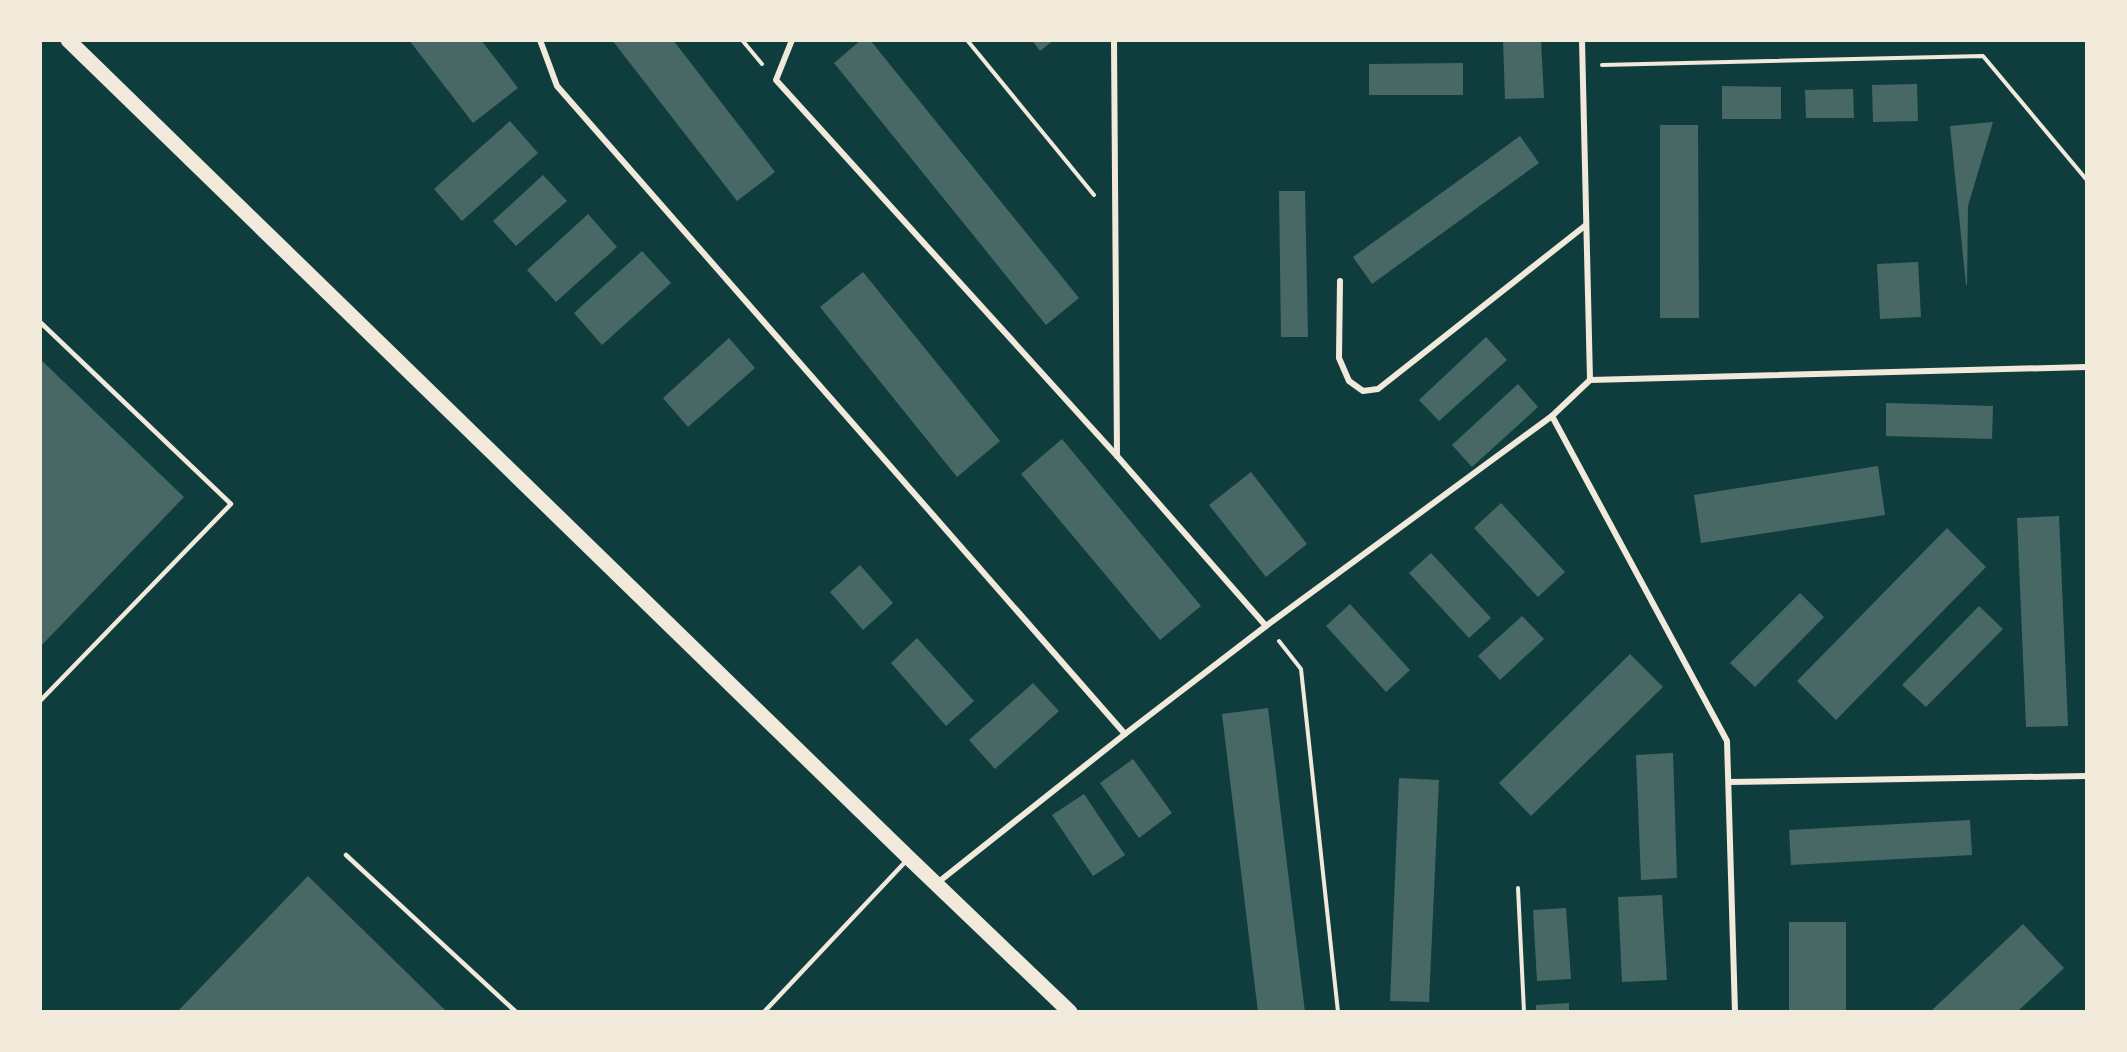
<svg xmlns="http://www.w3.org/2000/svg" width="2127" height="1052" font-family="'Space Grotesk',sans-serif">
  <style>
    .building { fill: #486865 }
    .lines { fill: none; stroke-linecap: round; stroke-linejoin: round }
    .path { stroke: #f1e9da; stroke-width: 4 }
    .service { stroke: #f1e9da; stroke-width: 4.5 }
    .minor { stroke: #f1e9da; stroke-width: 6 }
    .primary { stroke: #f1e9da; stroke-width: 15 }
  </style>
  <rect width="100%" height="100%" fill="#0f3d3e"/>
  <!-- building -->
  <g class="building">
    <polygon points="409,40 481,40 518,88 473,123"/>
    <polygon points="612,40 673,40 775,172 737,201"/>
    <polygon points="861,40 870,40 1079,298 1046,325 834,63"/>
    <polygon points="1032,40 1054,40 1040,51"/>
    <polygon points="1503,40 1541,40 1544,98 1505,99"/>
    <polygon points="1463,63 1463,95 1369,95 1369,64"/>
    <polygon points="1917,84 1918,121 1873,122 1872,85"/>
    <polygon points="1722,86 1781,87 1781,119 1722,119"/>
    <polygon points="1853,89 1854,118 1806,118 1805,90"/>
    <polygon points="510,121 538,153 462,221 434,189"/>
    <polygon points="1993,122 1968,206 1967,285 1966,285 1950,126"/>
    <polygon points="1660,125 1698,125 1699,318 1660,318"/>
    <polygon points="1520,136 1539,163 1372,284 1353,257"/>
    <polygon points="543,175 567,201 516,246 493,221"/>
    <polygon points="1279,191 1305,191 1308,337 1281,337"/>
    <polygon points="588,214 617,247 556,302 527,270"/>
    <polygon points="642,251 671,283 602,345 574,313"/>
    <polygon points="1918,262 1921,317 1880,319 1877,264"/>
    <polygon points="863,272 1000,441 957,477 820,307"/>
    <polygon points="1486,337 1507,360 1439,421 1419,400"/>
    <polygon points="729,338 755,368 688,427 663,398"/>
    <polygon points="40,359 184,497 40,647"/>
    <polygon points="1518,384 1538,407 1472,467 1452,445"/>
    <polygon points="1886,403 1993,406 1992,439 1886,436"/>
    <polygon points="1062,439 1201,606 1160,640 1021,474"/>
    <polygon points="1878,466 1885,515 1701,543 1694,495"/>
    <polygon points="1251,472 1307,544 1266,577 1209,505"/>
    <polygon points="1501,503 1565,572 1538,597 1474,528"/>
    <polygon points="2059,516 2068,726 2026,727 2017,518"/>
    <polygon points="1947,528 1986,567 1836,720 1797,681"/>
    <polygon points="1431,553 1491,618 1469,638 1409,573"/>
    <polygon points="860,565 893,603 863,630 830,592"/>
    <polygon points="1800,593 1824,617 1755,687 1730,663"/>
    <polygon points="1350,604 1410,670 1386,692 1326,626"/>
    <polygon points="1979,606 2003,629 1926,707 1902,685"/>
    <polygon points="1522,616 1544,639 1500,680 1478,656"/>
    <polygon points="917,638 974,701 946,726 891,663"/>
    <polygon points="1630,654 1663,687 1531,816 1499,783"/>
    <polygon points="1033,683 1059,711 995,769 969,740"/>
    <polygon points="1268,708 1305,1012 1258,1012 1222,714"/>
    <polygon points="1673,753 1677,878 1641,880 1636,755"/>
    <polygon points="1133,759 1172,813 1139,838 1100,783"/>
    <polygon points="1399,778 1439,780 1429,1002 1390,1001"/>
    <polygon points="1084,794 1125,855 1093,876 1052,815"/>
    <polygon points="1970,820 1972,855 1791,865 1789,830"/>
    <polygon points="308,876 447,1012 177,1012"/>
    <polygon points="1662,895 1667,980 1622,982 1618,897"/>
    <polygon points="1566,908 1571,979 1537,981 1533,910"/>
    <rect x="1789" y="922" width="57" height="90"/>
    <polygon points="2023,924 2064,968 2017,1012 1930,1012"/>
    <polygon points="1569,1003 1569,1012 1536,1012 1536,1005"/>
  </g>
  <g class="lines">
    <!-- path -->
    <g class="path">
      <polyline points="742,40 762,64"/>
      <polyline points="967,40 1094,195"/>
      <polyline points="1602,65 1983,56 2086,179"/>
      <polyline points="1279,641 1301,669 1338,1012"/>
      <polyline points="1518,888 1524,1012"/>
    </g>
    <!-- service -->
    <g class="service">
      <polyline points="40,322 231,504 40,701"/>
      <polyline points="346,855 516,1012"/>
      <polyline points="764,1012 907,860"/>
    </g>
    <!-- minor -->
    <g class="minor">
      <polyline points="540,40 557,86 1125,734"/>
      <polyline points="792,40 776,80 1117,456 1266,626"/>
      <polyline points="1114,40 1117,456"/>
      <polyline points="1582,40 1590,380"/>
      <polyline points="1340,281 1339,358 1349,381 1363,391 1378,389 1586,225"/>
      <polyline points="1552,416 1727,741 1735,1012"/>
      <polyline points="1729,782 2086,776"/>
      <polyline points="936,884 1125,734 1266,626 1552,416 1590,380 2086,367"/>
    </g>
    <!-- primary -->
    <polyline class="primary" points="68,40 909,858 1070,1012"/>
  </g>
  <!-- border -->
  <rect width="2127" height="1052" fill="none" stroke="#f1e9da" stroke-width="84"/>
</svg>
